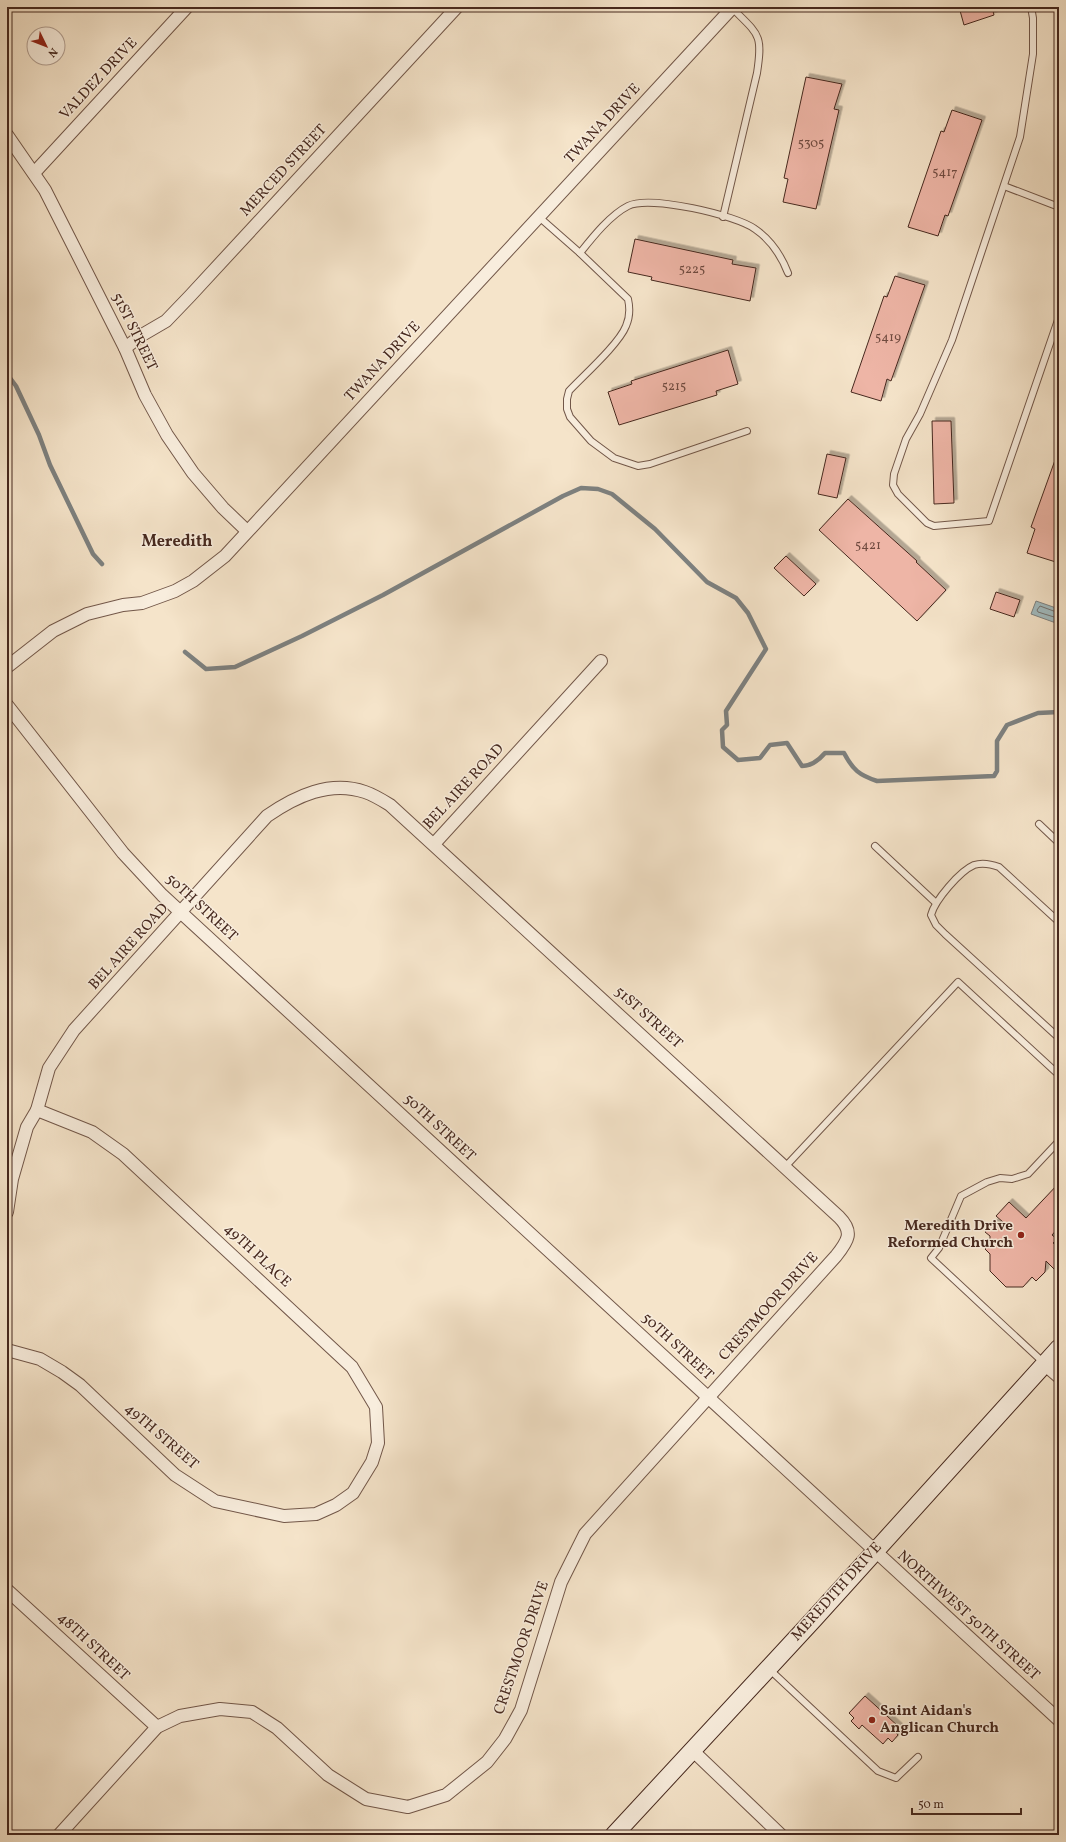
<svg xmlns="http://www.w3.org/2000/svg" width="1066" height="1842" font-family="Vollkorn,serif">
  <style>
    .water { fill: #a1bcc1; stroke: #7d8180 }
    .lines { fill: none; stroke-linecap: round; stroke-linejoin: round }
    .shore { stroke: #747270; stroke-width: 1 }
    .stream { stroke: #7d8180; stroke-width: 4.5 }
    .building { fill: #eeb5a6; stroke: #46281e; filter: url(#shadow) }
    .service-casing { stroke: #725749; stroke-width: 8 }
    .minor-casing { stroke: #725749; stroke-width: 14 }
    .secondary-casing { stroke: #46281e; stroke-width: 19 }
    .service { stroke: #f8eddd; stroke-width: 6 }
    .minor { stroke: #f8eddd; stroke-width: 12 }
    .secondary { stroke: #f8eddd; stroke-width: 17 }
    .poi-dot { fill: #8f2418; stroke: #f8eddd; stroke-width: 1.5 }
    .labels { text-anchor: middle; dominant-baseline: central; stroke-width: 3; stroke-linejoin: round; paint-order: stroke }
    .number-label { font-size: 13px; fill: #704b40 }
    .street-label { font-size: 15px; fill: #46281e; stroke: #f8eddd }
    .poi-label { font-size: 15px; font-weight: bold; fill: #46281e; stroke: #f8eddd; text-anchor: end }
    .neighbourhood-label { font-size: 16px; font-weight: bold; fill: #46281e; stroke: #f8eddd }
  </style>
  <defs>
    <filter id="shadow"><feDropShadow dx="3.5" dy="-3.5" stdDeviation="0" flood-color="#0004"/></filter>
  </defs>
  <rect width="100%" height="100%" fill="#f5e4ca"/>
  <filter id="stains"><feTurbulence type="fractalNoise" baseFrequency=".005" numOctaves="4"/><feColorMatrix values="0 0 0 0 .2 0 0 0 0 .09 0 0 0 0 .02 0 0 0 .5 -.17"/></filter>
  <radialGradient id="worn" r=".72"><stop offset=".6" stop-color="#630" stop-opacity="0"/><stop offset="1" stop-color="#630" stop-opacity=".3"/></radialGradient>
  <!-- water -->
  <polygon class="water" points="1036,601 1059,609 1056,623 1031,614"/>
  <g class="lines">
    <!-- shore -->
    <polyline class="shore" points="1059,613 1040,606 1037,610 1038,612 1054,617 1059,616"/>
    <!-- stream -->
    <g class="stream">
      <polyline points="7,374 16,386 39,435 50,465 93,554 102,564"/>
      <path d="M185 652 206 669 235 667 302 636 383 595 563 496 581 488 598 489 612 494 655 529 707 582 736 598 748 613 766 649 726 711 727 725 722 730 723 747 738 760 760 758 770 745 787 743 802 766C812 766 819 760 825 753H844C853 770 859 775 877 781L994 776 997 771V741L1007 725 1038 713 1059 712"/>
    </g>
  </g>
  <!-- building -->
  <g class="building">
    <polygon points="959,7 992,7 994,15 964,25"/>
    <polygon points="806,77 842,84 834,109 839,110 816,209 783,202 788,179 784,178"/>
    <polygon points="952,110 982,120 948,216 945,215 938,236 908,227 941,131 944,132"/>
    <polygon points="635,239 733,260 732,264 756,268 750,301 651,280 652,277 628,272"/>
    <polygon points="895,276 925,285 891,381 887,379 881,401 851,392 884,296 887,297"/>
    <polygon points="728,350 738,384 716,391 717,395 619,425 608,392 632,384 631,381"/>
    <polygon points="932,421 951,421 954,503 934,504"/>
    <polygon points="1059,449 1059,563 1027,553 1035,529 1031,527"/>
    <polygon points="827,454 846,458 837,498 818,494"/>
    <polygon points="848,499 917,561 916,562 946,590 917,621 819,530"/>
    <polygon points="786,556 816,584 804,596 774,568"/>
    <polygon points="996,592 1020,600 1014,617 990,609"/>
    <polygon points="1059,1183 1059,1227 1052,1235 1057,1239 1053,1243 1059,1248 1059,1252 1056,1255 1059,1258 1059,1270 1057,1272 1046,1261 1045,1272 1036,1281 1032,1277 1023,1287 1006,1287 990,1271 990,1254 985,1249 990,1244 990,1236 985,1232 993,1223 1003,1222 996,1216 1009,1202 1026,1218"/>
    <polygon points="865,1696 899,1727 895,1731 898,1735 892,1742 888,1738 883,1744 862,1725 859,1729 851,1721 854,1718 849,1713"/>
  </g>
  <g class="lines">
    <!-- service casing -->
    <g class="service-casing">
      <g id="service">
        <polyline points="1031,7 1033,18 1033,54 1020,137 952,340 920,414 906,439 894,474 893,485 898,494 927,523 934,526 989,521 1059,317"/>
        <polyline points="1004,186 1059,207"/>
        <path d="M539 217 580 253 628 299C630 308 630 317 626 326 619 344 583 376 569 391L567 399V409L570 417 591 441 614 458 638 466 650 464 747 431"/>
        <path d="M723 217 757 73C763 34 759 35 732 8"/>
        <path d="M580 253C592 238 610 215 628 206 650 195 736 215 755 229 771 240 781 255 788 273"/>
        <polyline points="1039,824 1059,843"/>
        <polyline points="875,846 936,903"/>
        <path d="M1059 922 999 867C991 864 983 862 974 865 960 871 935 900 931 915L936 925 945 934 1059 1038"/>
        <polyline points="785,1167 958,982 1059,1075"/>
        <polyline points="1044,1363 931,1258 939,1248 961,1196 987,1182 1000,1178 1012,1179 1028,1174 1059,1141"/>
        <polyline points="769,1669 878,1771 896,1778 918,1757"/>
      </g>
    </g>
    <!-- minor casing -->
    <g class="minor-casing">
      <g id="minor">
        <polyline points="7,135 45,190 125,348 145,395 167,435 193,473 223,508 247,531"/>
        <polyline points="34,173 187,7"/>
        <polyline points="125,348 142,335 166,321 190,296 457,7"/>
        <polyline points="7,667 53,631 87,614 123,605 142,603 175,591 193,581 225,556 733,7"/>
        <polyline points="7,705 123,853 162,895 1059,1720"/>
        <polyline points="434,844 601,661"/>
        <path d="M7 1212 12 1179 27 1127 37 1110 49 1068 74 1030 267 816C296 796 330 780 365 792 374 795 382 800 390 805L839 1217C854 1232 848 1241 836 1256L585 1534 561 1582 521 1710 505 1739 487 1762 446 1795 408 1807 366 1799 328 1775 277 1728 252 1712 220 1709 180 1716 157 1727 59 1835"/>
        <polyline points="7,1350 40,1359 62,1372 80,1385 175,1475 215,1501 284,1516 316,1514 336,1505 353,1493 372,1462 378,1443 376,1407 352,1367 123,1154 92,1132 37,1110"/>
        <polyline points="1044,1364 1059,1377"/>
        <polyline points="7,1590 157,1727"/>
        <polyline points="692,1750 781,1835"/>
      </g>
    </g>
    <!-- secondary casing -->
    <g class="secondary-casing">
      <polyline id="secondary" points="614,1835 814,1619 1059,1348"/>
    </g>
    <!-- service -->
    <use href="#service" class="service"/>
    <!-- minor -->
    <use href="#minor" class="minor"/>
    <!-- secondary -->
    <use href="#secondary" class="secondary"/>
  </g>
  <!-- markers -->
  <g class="poi-dot">
    <circle cx="1021" cy="1235" r="4"/>
    <circle cx="872" cy="1720" r="4"/>
  </g>
  <g class="labels">
    <!-- number labels -->
    <g class="number-label">
      <text x="811" y="144">5305</text>
      <text x="945" y="173">5417</text>
      <text x="692" y="270">5225</text>
      <text x="888" y="338">5419</text>
      <text x="674" y="387">5215</text>
      <text x="868" y="546">5421</text>
    </g>
    <!-- street labels -->
    <g class="street-label">
      <text transform="translate(99 79) rotate(-47)">VALDEZ DRIVE</text>
      <text transform="translate(603 124) rotate(-47)">TWANA DRIVE</text>
      <text transform="translate(284 171) rotate(-47)">MERCED STREET</text>
      <text transform="translate(134 332) rotate(64)">51ST STREET</text>
      <text transform="translate(383 362) rotate(-47)">TWANA DRIVE</text>
      <text transform="translate(464 787) rotate(-47)">BEL AIRE ROAD</text>
      <text transform="translate(201 908) rotate(43)">50TH STREET</text>
      <text transform="translate(129 947) rotate(-48)">BEL AIRE ROAD</text>
      <text transform="translate(648 1018) rotate(42)">51ST STREET</text>
      <text transform="translate(439 1128) rotate(43)">50TH STREET</text>
      <text transform="translate(257 1256) rotate(43)">49TH PLACE</text>
      <text transform="translate(769 1307) rotate(-48)">CRESTMOOR DRIVE</text>
      <text transform="translate(677 1347) rotate(43)">50TH STREET</text>
      <text transform="translate(161 1437) rotate(41)">49TH STREET</text>
      <text transform="translate(837 1592) rotate(-48)">MEREDITH DRIVE</text>
      <text transform="translate(968 1616) rotate(42)">NORTHWEST 50TH STREET</text>
      <text transform="translate(93 1647) rotate(43)">48TH STREET</text>
      <text transform="translate(522 1648) rotate(-71)">CRESTMOOR DRIVE</text>
    </g>
    <!-- poi labels -->
    <g class="poi-label">
      <text x="1013" y="1226">Meredith Drive<tspan x="1013" dy="17">Reformed Church</tspan></text>
      <text x="880" y="1711" text-anchor="start">Saint Aidan's<tspan x="880" dy="17">Anglican Church</tspan></text>
    </g>
    <!-- neighbourhood labels -->
    <g class="neighbourhood-label">
      <text x="177" y="542">Meredith</text>
    </g>
  </g>
  <!-- margin -->
  <rect width="1066" height="1842" fill="none" stroke="#f5e4ca" stroke-width="24"/>
  <rect x="8" y="8" width="1050" height="1826" fill="none" stroke="#46281e" stroke-width="2"/>
  <rect x="12" y="12" width="1042" height="1818" fill="none" stroke="#46281e"/>
  <!-- north arrow -->
  <g transform="translate(46 46) rotate(133)"><circle r="19" fill="#f8eddd" stroke="#b19e91"/>
  <path d="M0-3L7 15L0 10L-7 15Z" fill="#8f2418"/>
  <text y="-6" font-size="11" font-weight="bold" text-anchor="middle" fill="#46281e">N</text>
  </g>
  <!-- scale -->
  <path d="M912 1808v6h109v-6" fill="none" stroke="#46281e" stroke-width="2"/>
  <text x="918" y="1808" font-size="12" fill="#46281e" stroke="#f8eddd" stroke-width="3" paint-order="stroke">50 m</text>
  <rect width="100%" height="100%" filter="url(#stains)"/>
  <rect width="100%" height="100%" fill="url(#worn)"/>
</svg>
